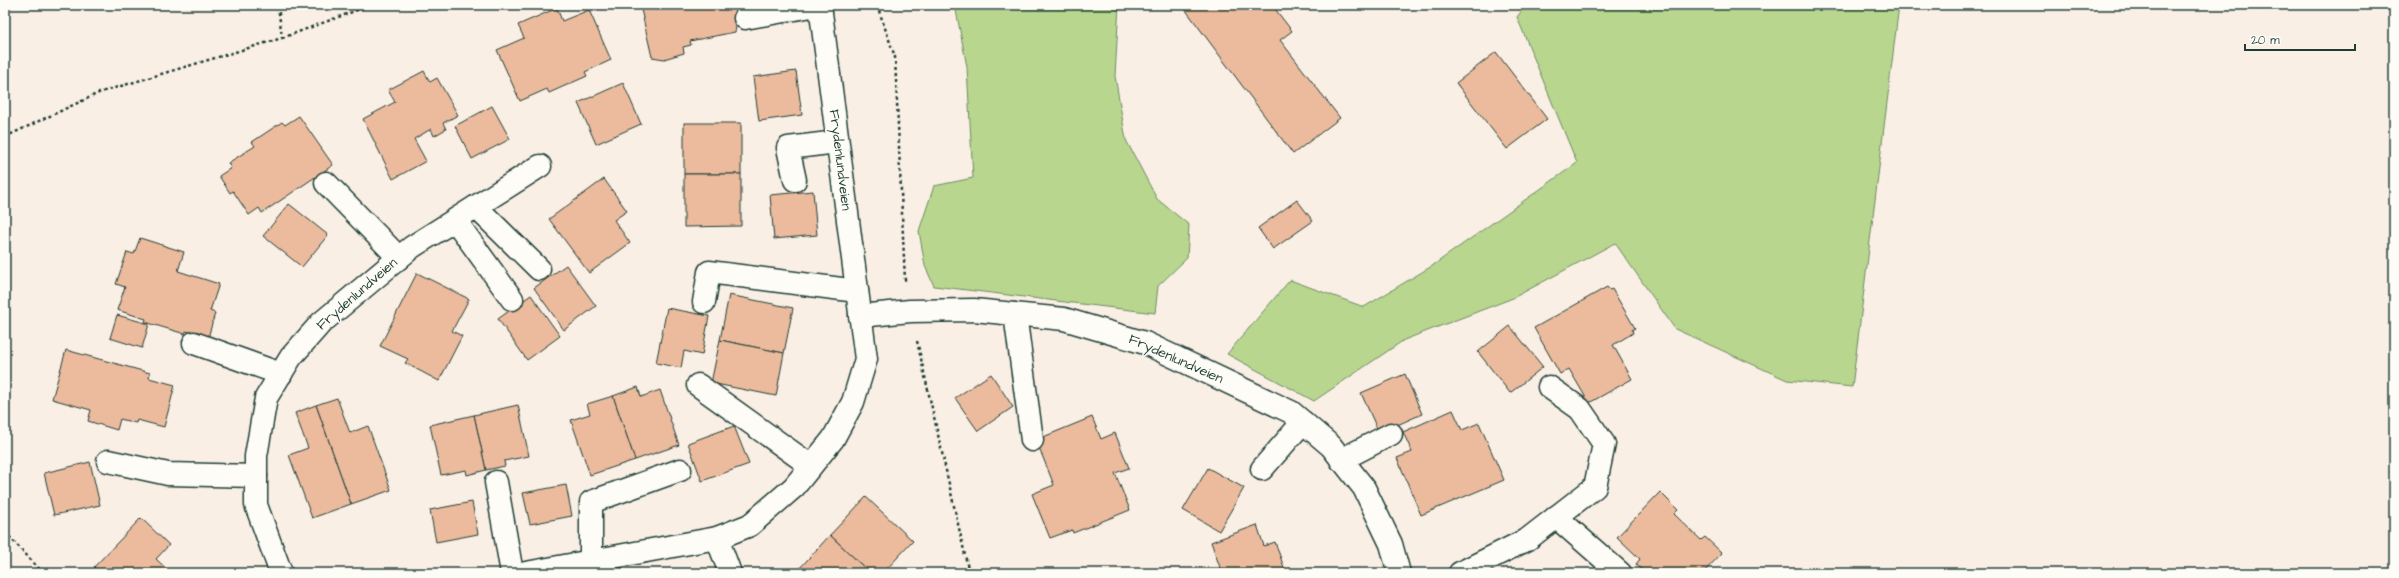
<svg xmlns="http://www.w3.org/2000/svg" width="2399" height="578" font-family="'Architects Daughter',sans-serif">
  <style>
    .green { fill: #b9d68f; stroke: #6c8a62 }
    .building { fill: #ecbb9d; stroke: #1f3d34 }
    .lines { fill: none; stroke-linecap: round; stroke-linejoin: round }
    .minor-casing { stroke: #1f3d34; stroke-width: 25 }
    .path { stroke: #1f3d34; stroke-width: 2.5; stroke-dasharray: 3 3; stroke-linecap: butt }
    .minor { stroke: #fdfcf7; stroke-width: 22 }
    .labels { text-anchor: middle; dominant-baseline: central; stroke-width: 3; stroke-linejoin: round; paint-order: stroke }
    .street-label { font-size: 14px; fill: #1f3d34; stroke: #fdfcf7 }
  </style>
  <rect width="100%" height="100%" fill="#faefe5"/>
  <filter id="ink" filterUnits="userSpaceOnUse"><feTurbulence type="fractalNoise" baseFrequency=".025" numOctaves="2"/><feDisplacementMap in="SourceGraphic" scale="8" xChannelSelector="R" yChannelSelector="G"/><feConvolveMatrix kernelMatrix="1 2 1 2 8 2 1 2 1" color-interpolation-filters="sRGB"/></filter>
  <g filter="url(#ink)">
    <!-- green -->
    <g class="green">
      <polygon points="955,5 1119,5 1115,76 1126,140 1157,199 1189,225 1187,258 1158,286 1155,313 934,286 925,266 919,231 934,186 973,178 967,67"/>
      <polygon points="1526,5 1899,5 1852,387 1787,380 1675,329 1615,243 1513,298 1404,340 1314,401 1227,354 1290,280 1364,307 1432,266 1577,163 1517,17"/>
    </g>
    <!-- building -->
    <g class="building">
      <polygon points="640,5 735,5 738,17 735,32 690,41 691,45 683,47 684,53 664,59 652,57"/>
      <polygon points="1182,5 1272,5 1292,31 1280,40 1340,118 1293,154"/>
      <polygon points="557,8 562,21 589,10 611,60 585,72 587,76 549,93 547,89 520,101 497,50 524,38 518,25"/>
      <polygon points="1496,52 1547,119 1507,149 1456,83"/>
      <polygon points="424,71 430,82 437,78 458,115 443,123 446,129 434,136 431,129 414,139 426,161 393,179 363,119 395,102 388,90"/>
      <polygon points="796,71 802,115 759,121 753,77"/>
      <polygon points="623,83 641,124 596,144 578,103"/>
      <polygon points="492,106 510,139 472,159 455,126"/>
      <polygon points="299,116 333,165 262,213 259,208 249,215 233,191 230,193 219,176 231,168 228,163 255,146 252,142 282,122 285,125"/>
      <rect x="684" y="123" width="57" height="51"/>
      <polygon points="684,174 741,174 741,226 684,227"/>
      <polygon points="604,179 627,211 614,220 630,243 589,273 549,219"/>
      <polygon points="813,191 817,235 774,239 770,195"/>
      <polygon points="1297,200 1313,221 1273,249 1258,228"/>
      <polygon points="289,204 328,235 302,267 263,236"/>
      <polygon points="140,238 184,252 178,271 219,284 210,311 215,313 208,338 186,331 185,334 145,322 146,319 117,310 125,287 116,284 127,252 134,254"/>
      <polygon points="566,265 596,306 564,330 534,288"/>
      <polygon points="417,273 469,299 452,331 462,336 439,381 405,363 408,359 380,346"/>
      <polygon points="1607,287 1610,290 1612,289 1635,328 1632,330 1633,333 1613,345 1632,379 1589,403 1569,369 1560,374 1534,328"/>
      <polygon points="531,295 560,336 527,360 498,319"/>
      <polygon points="729,295 793,308 784,353 720,340"/>
      <polygon points="667,308 709,316 702,355 684,351 681,368 656,363"/>
      <polygon points="117,315 149,324 142,348 110,338"/>
      <polygon points="1510,326 1543,367 1510,393 1478,352"/>
      <polygon points="720,340 784,353 776,396 711,383"/>
      <polygon points="66,350 150,373 149,378 175,385 164,427 137,420 136,423 120,419 117,430 88,421 91,410 52,399"/>
      <polygon points="991,374 1013,407 978,431 955,398"/>
      <polygon points="1405,374 1422,414 1379,433 1361,393"/>
      <polygon points="638,387 641,397 660,390 679,445 635,460 613,396"/>
      <polygon points="613,396 635,460 590,475 571,420 590,414 587,404"/>
      <polygon points="337,398 350,433 368,426 391,490 351,504 316,405"/>
      <polygon points="316,405 351,504 312,518 289,455 308,448 295,413"/>
      <polygon points="518,405 529,456 504,461 505,466 486,470 474,415"/>
      <polygon points="1453,410 1462,430 1479,423 1504,480 1421,515 1397,458 1412,452 1403,432"/>
      <polygon points="474,415 486,470 467,475 466,470 441,475 430,425"/>
      <polygon points="1092,417 1101,439 1115,433 1129,468 1115,473 1130,510 1073,533 1072,530 1050,538 1032,494 1054,485 1036,440"/>
      <polygon points="734,426 749,464 702,481 688,443"/>
      <polygon points="90,462 100,505 54,515 44,473"/>
      <polygon points="1208,468 1244,488 1219,531 1183,510"/>
      <polygon points="566,485 572,516 530,524 523,493"/>
      <polygon points="1660,492 1678,510 1674,514 1701,540 1705,537 1722,553 1703,573 1645,573 1636,564 1640,559 1617,537"/>
      <polygon points="866,497 913,541 883,573 870,573 830,535"/>
      <polygon points="472,502 478,534 436,542 430,510"/>
      <polygon points="141,518 169,545 156,559 171,573 100,573 94,567"/>
      <polygon points="1257,525 1264,546 1275,542 1286,573 1222,573 1211,542"/>
      <polygon points="830,535 870,573 803,573 799,569"/>
    </g>
    <g class="lines">
      <!-- minor casing -->
      <g class="minor-casing">
        <g id="minor">
          <polyline points="745,18 817,5"/>
          <polyline points="795,180 788,148 837,142"/>
          <polyline points="326,183 399,258"/>
          <polyline points="476,207 539,269"/>
          <polyline points="455,220 512,299"/>
          <polyline points="704,302 709,272 857,291"/>
          <polyline points="1015,314 1032,440"/>
          <polyline points="860,316 910,311 974,310 1064,319 1145,343 1291,412 1331,446 1364,488 1391,544 1399,573"/>
          <polyline points="194,343 281,374"/>
          <polyline points="698,385 811,466"/>
          <polyline points="1341,460 1391,434"/>
          <polyline points="108,461 168,474 256,476"/>
          <polyline points="1262,469 1303,422"/>
          <polyline points="496,482 512,573"/>
          <polyline points="1556,517 1620,573"/>
          <polyline points="717,538 730,573"/>
          <polyline points="591,562 591,502 680,470"/>
          <polyline points="281,573 256,505 256,456 266,398 291,357 321,323 412,247 540,166"/>
          <polyline points="526,573 717,538 750,525 794,487 833,439 853,402 866,359 820,5"/>
          <polyline points="1460,573 1528,539 1595,487 1604,444 1580,409 1549,387"/>
        </g>
      </g>
      <!-- path -->
      <g class="path">
        <polyline points="877,5 895,57 905,281"/>
        <polyline points="282,38 371,5"/>
        <polyline points="5,137 101,92 282,38 278,5"/>
        <polyline points="917,341 969,573"/>
        <polyline points="5,532 43,573"/>
      </g>
      <!-- minor -->
      <use href="#minor" class="minor"/>
    </g>
  </g>
  <g class="labels">
    <!-- street labels -->
    <g class="street-label">
      <text transform="translate(840 160) rotate(83)">Frydenlundveien</text>
      <text transform="translate(357 294) rotate(-41)">Frydenlundveien</text>
      <text transform="translate(1176 359) rotate(24)">Frydenlundveien</text>
    </g>
  </g>
  <!-- margin -->
  <rect width="2399" height="578" fill="none" stroke="#fdfcf7" stroke-width="20"/>
  <rect x="10" y="10" width="2379" height="558" fill="none" stroke="#1f3d34" stroke-width="1.5" filter="url(#ink)"/>
  <!-- scale -->
  <path d="M2245 44v6h110v-6" fill="none" stroke="#1f3d34" stroke-width="2"/>
  <text x="2251" y="44" font-size="12" fill="#1f3d34" stroke="#fdfcf7" stroke-width="3" paint-order="stroke">20 m</text>
</svg>
